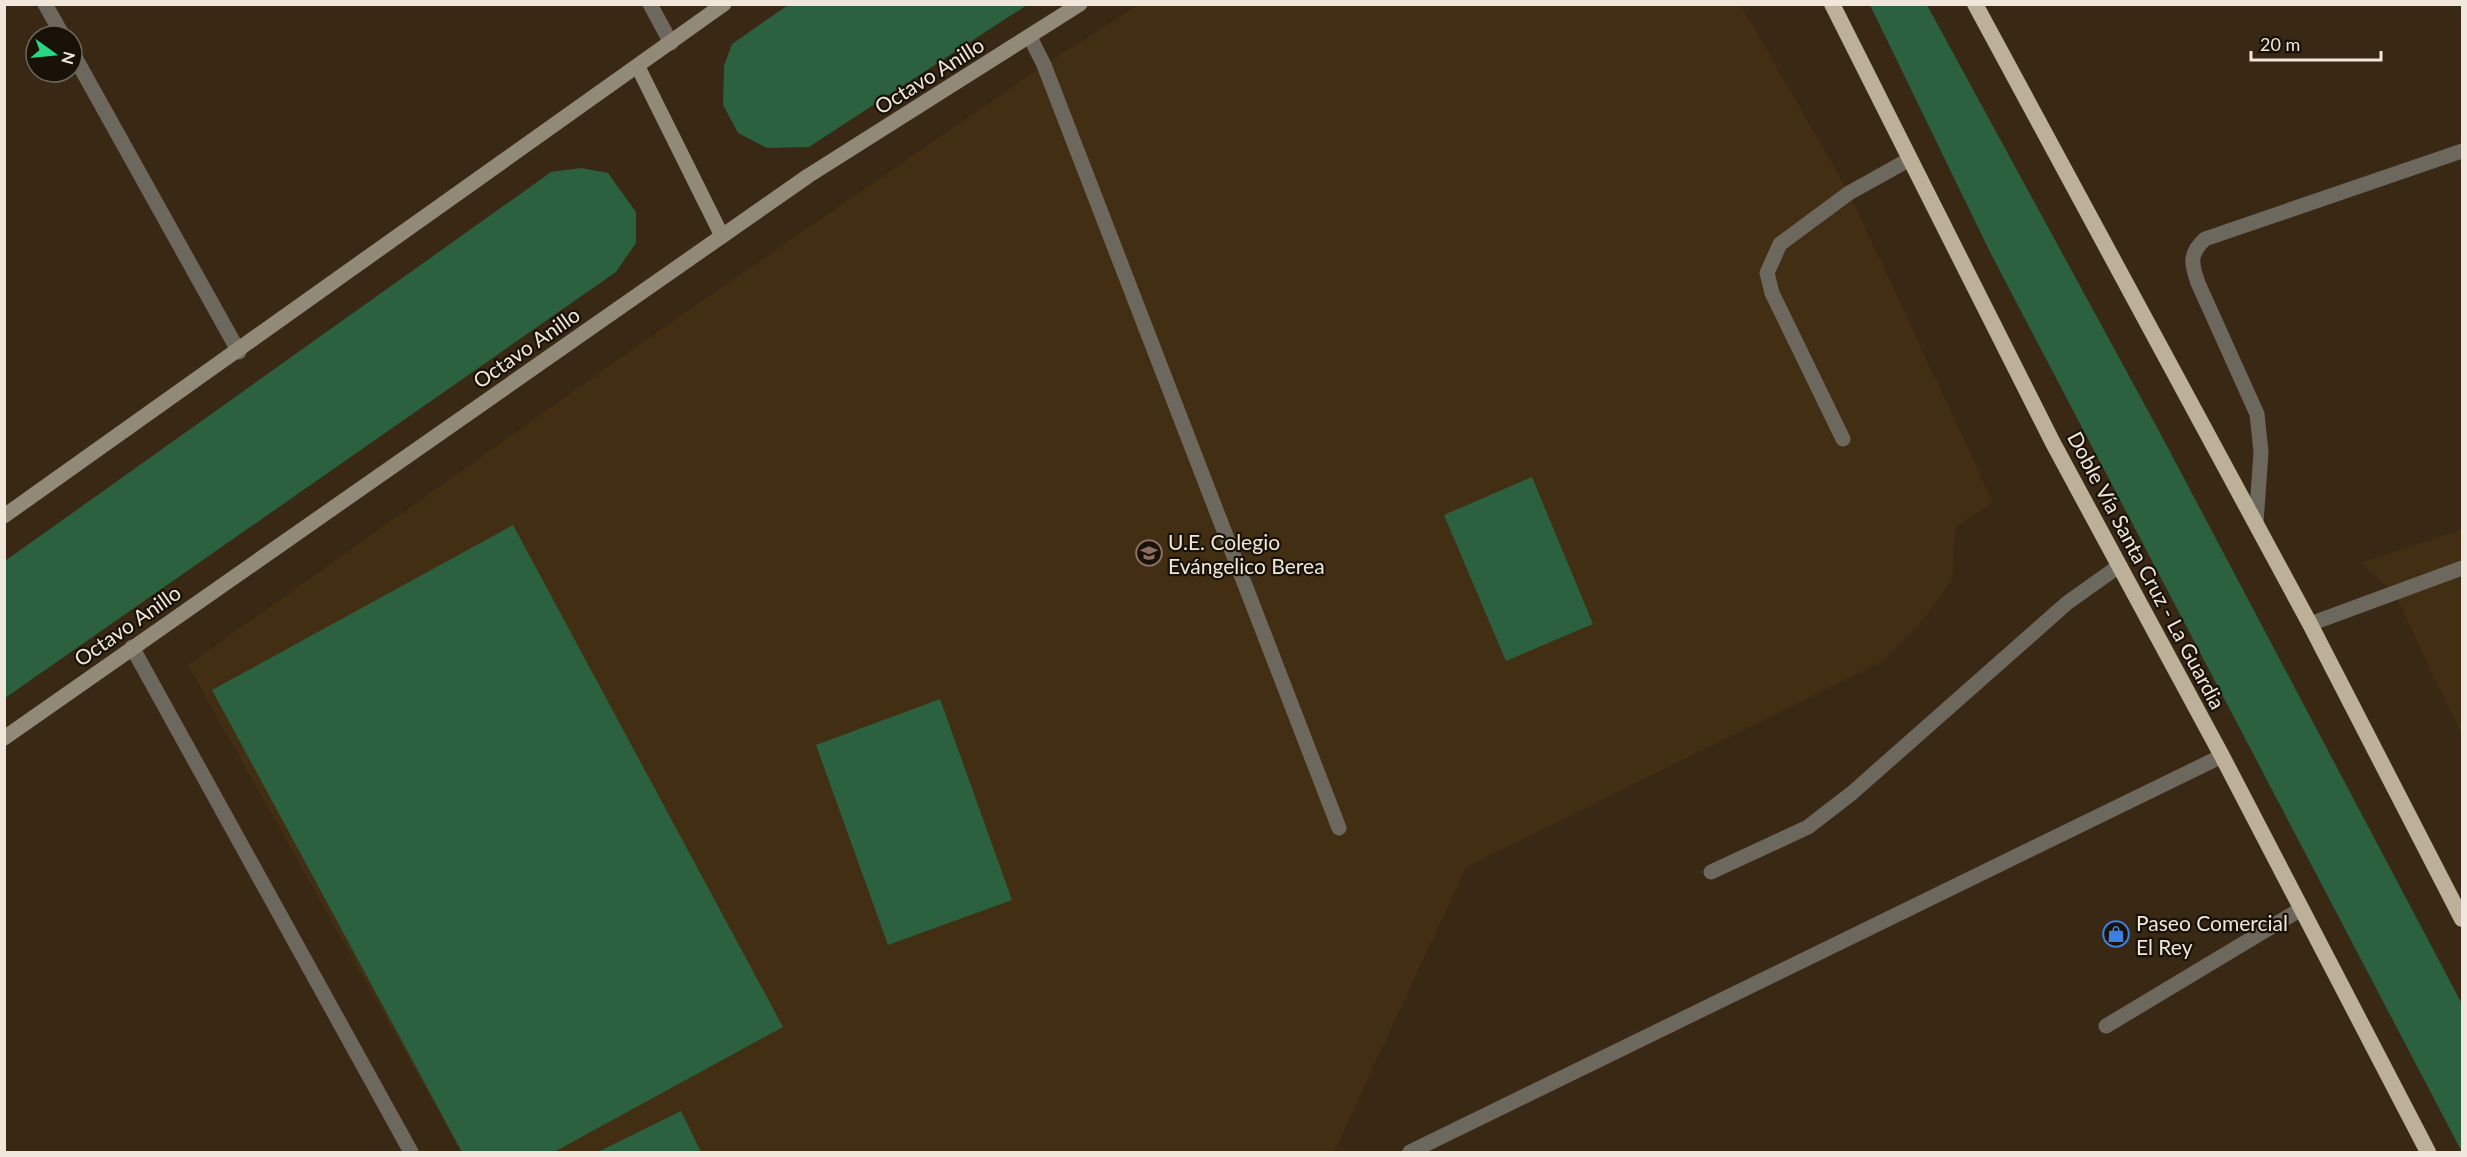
<svg xmlns="http://www.w3.org/2000/svg" width="2467" height="1157" font-family="Lato,sans-serif">
  <style>
    .built { fill: #422e13 }
    .green { fill: #2b613e }
    .lines { fill: none; stroke-linecap: round; stroke-linejoin: round }
    .service { stroke: #6d685d; stroke-width: 15 }
    .minor { stroke: #6d685d; stroke-width: 15 }
    .secondary { stroke: #928a79; stroke-width: 15 }
    .trunk { stroke: #bcb098; stroke-width: 16 }
    .labels { text-anchor: middle; dominant-baseline: central; stroke-width: 4.5; stroke-linejoin: round; paint-order: stroke }
    .street-label { font-size: 21px; fill: #f0e6d9; stroke: #191209 }
    .poi-label { font-size: 21px; fill: #f0e6d9; stroke: #191209; text-anchor: start }
  </style>
  <rect width="100%" height="100%" fill="#382814"/>
  <!-- built -->
  <g class="built">
    <polygon points="1138,5 1741,5 1849,193 1993,502 1955,527 1952,580 1921,622 1881,662 1466,867 1334,1152 461,1152 188,665 657,332 1044,65"/>
    <polygon points="2462,529 2462,735 2394,593 2361,563"/>
  </g>
  <!-- green -->
  <g class="green">
    <polygon points="788,5 788,4 1027,5 809,147 767,148 738,133 723,105 724,66 732,44"/>
    <polygon points="1870,5 1927,5 2159,431 2462,1004 2462,1152 1991,254"/>
    <polygon points="581,168 608,173 636,212 636,243 616,272 5,698 5,561 551,172"/>
    <polygon points="1532,477 1593,624 1506,661 1444,515"/>
    <polygon points="513,525 783,1027 554,1152 462,1152 212,690"/>
    <polygon points="940,699 1012,900 888,945 816,745"/>
    <polygon points="681,1111 701,1152 598,1152"/>
  </g>
  <g class="lines">
    <!-- service -->
    <g class="service">
      <polyline points="1030,37 1044,65 1339,828"/>
      <polyline points="1843,439 1772,293 1767,273 1780,244 1849,193 1910,159"/>
      <path d="M2256 523 2261 452 2257 414 2198 283C2191 263 2189 254 2205 239L2462 151"/>
      <polyline points="2310,624 2462,568"/>
      <polyline points="1711,872 1808,827 1852,793 2067,603 2119,566"/>
      <polyline points="2106,1026 2301,909"/>
    </g>
    <!-- minor -->
    <g class="minor">
      <polyline points="45,4 63,36"/>
      <polyline points="650,4 671,43"/>
      <polyline points="72,52 239,352"/>
      <polyline points="132,647 411,1152"/>
      <polyline points="1410,1152 2222,756"/>
    </g>
    <!-- secondary -->
    <g class="secondary">
      <polyline points="638,67 722,236"/>
      <polyline points="4,516 724,4"/>
      <polyline points="4,738 808,176 1080,4"/>
    </g>
    <!-- trunk -->
    <g class="trunk">
      <polyline points="1832,4 2053,443 2222,756 2428,1152"/>
      <polyline points="1975,4 2310,624 2462,919"/>
    </g>
  </g>
  <!-- icons -->
  <defs>
    <g id="school-ring" transform="scale(1.35)"><circle r="9.5" fill="#191209" stroke="#8d6e63" stroke-width="1.5"/><path d="M0-5L7-2L0 1L-7-2ZM-4 1L0 2.5L4 1V4Q0 6-4 4Z" fill="#8d6e63"/></g>
    <g id="shop-ring" transform="scale(1.35)"><circle r="9.5" fill="#191209" stroke="#3f7fe0" stroke-width="1.5"/><path d="M-5-2.5h2.3a2.7 3.5 0 0 1 5.4 0H5L5.5 6h-11ZM-1.5-2.5h3a1.5 2.3 0 0 0-3 0Z" fill="#3f7fe0"/></g>
  </defs>
  <g fill-rule="evenodd">
    <use href="#school-ring" x="1149" y="553"/>
    <use href="#shop-ring" x="2116" y="934"/>
  </g>
  <g class="labels">
    <!-- street labels -->
    <g class="street-label">
      <text transform="translate(929 75) rotate(-32)">Octavo Anillo</text>
      <text transform="translate(526 347) rotate(-35)">Octavo Anillo</text>
      <text transform="translate(2147 570) rotate(62)">Doble Vía Santa Cruz - La Guardia</text>
      <text transform="translate(127 625) rotate(-35)">Octavo Anillo</text>
    </g>
    <!-- poi labels -->
    <g class="poi-label">
      <text x="1168" y="541">U.E. Colegio<tspan x="1168" dy="24">Evángelico Berea</tspan></text>
      <text x="2136" y="922">Paseo Comercial<tspan x="2136" dy="24">El Rey</tspan></text>
    </g>
  </g>
  <!-- border -->
  <rect width="2467" height="1157" fill="none" stroke="#f0e6d9" stroke-width="12"/>
  <!-- north arrow -->
  <g transform="translate(54 54) rotate(105)"><circle r="28" fill="#191209" stroke="#6f675c" stroke-width="1.5"/>
  <path d="M0-4.5L10 22L0 15L-10 22Z" fill="#29d885"/>
  <text y="-9" font-size="16" font-weight="bold" text-anchor="middle" fill="#f0e6d9">N</text>
  </g>
  <!-- scale -->
  <path d="M2251 51v9h130v-9" fill="none" stroke="#f0e6d9" stroke-width="3"/>
  <text x="2260" y="51" font-size="18" fill="#f0e6d9" stroke="#191209" stroke-width="4.5" paint-order="stroke">20 m</text>
</svg>
